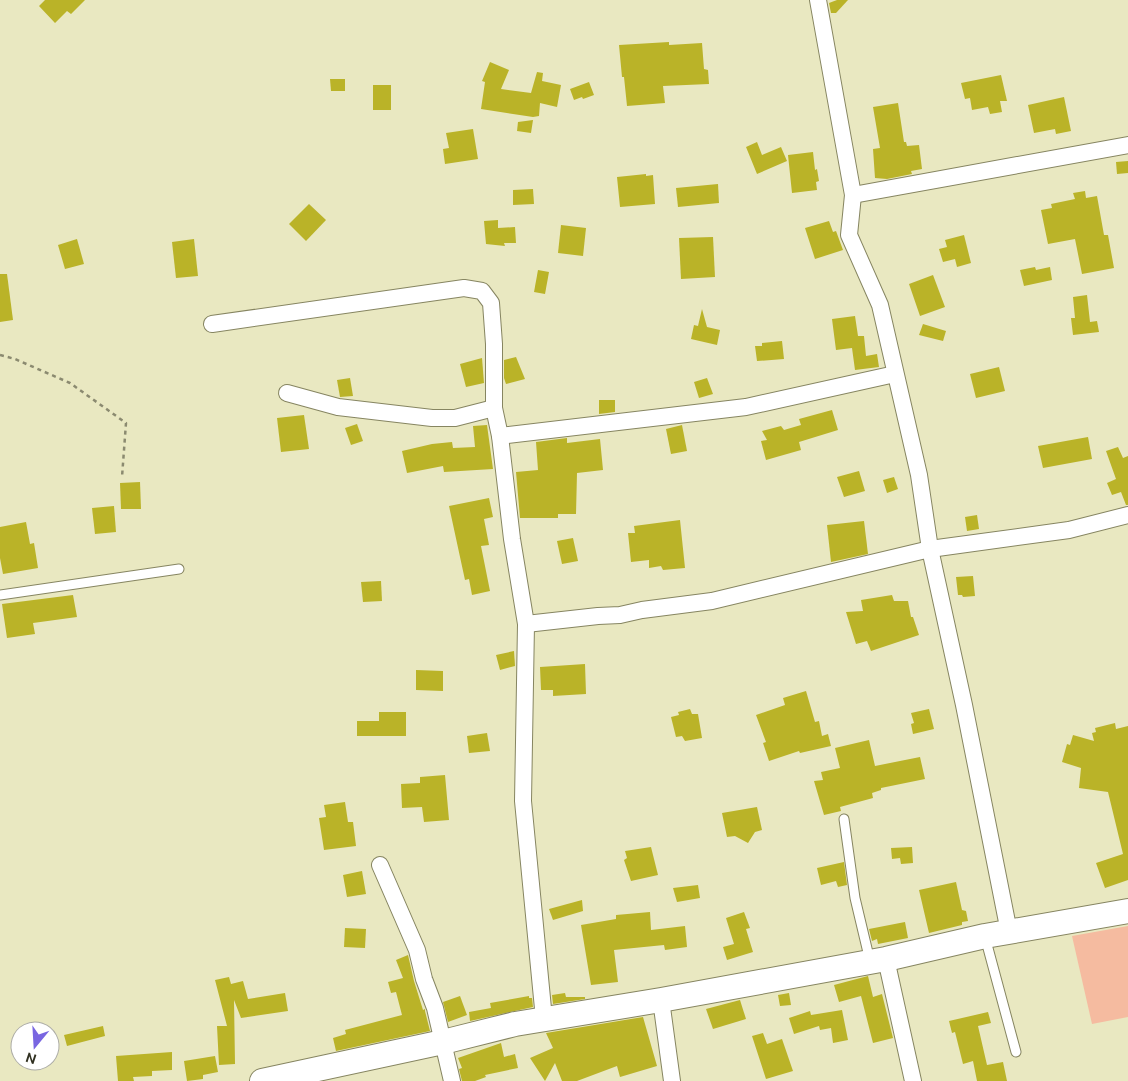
<svg xmlns="http://www.w3.org/2000/svg" width="1128" height="1081" font-family="Ubuntu,sans-serif">
  <style>
    .green { fill: #f5bba0 }
    .building { fill: #bab328 }
    .lines { fill: none; stroke-linecap: round; stroke-linejoin: round }
    .service-casing { stroke: #868561; stroke-width: 11 }
    .minor-casing { stroke: #868561; stroke-width: 18 }
    .secondary-casing { stroke: #868561; stroke-width: 26 }
    .path { stroke: #8b8a70; stroke-width: 2.5; stroke-dasharray: 4 4; stroke-linecap: butt }
    .service { stroke: #fff; stroke-width: 9 }
    .minor { stroke: #fff; stroke-width: 16 }
    .secondary { stroke: #fff; stroke-width: 24 }
  </style>
  <rect width="100%" height="100%" fill="#e9e8c1"/>
  <!-- green -->
  <polygon class="green" points="1128,926 1128,1017 1092,1024 1072,936"/>
  <!-- building -->
  <g class="building">
    <polygon points="45,0 85,0 71,14 67,11 55,23 39,6"/>
    <polygon points="837,0 848,0 836,13 831,13 829,3"/>
    <polygon points="669,42 669,45 702,43 704,69 708,70 709,84 663,86 665,103 627,106 624,77 622,77 619,45"/>
    <polygon points="490,62 509,70 501,89 531,93 537,72 543,73 542,81 561,85 557,107 540,103 539,116 533,117 481,109 485,82 482,81"/>
    <polygon points="1001,75 1007,101 1000,101 1002,112 990,114 988,107 972,110 970,98 965,99 961,83"/>
    <polygon points="330,79 345,79 345,91 331,91"/>
    <polygon points="589,82 594,95 583,99 582,97 574,100 570,89"/>
    <rect x="373" y="85" width="18" height="25"/>
    <polygon points="1064,97 1071,131 1056,134 1055,129 1034,133 1028,105"/>
    <polygon points="898,103 904,142 906,142 907,146 919,145 922,169 911,171 912,174 887,179 875,178 873,149 880,148 873,107"/>
    <polygon points="533,120 531,133 517,131 518,122"/>
    <polygon points="473,129 478,159 445,164 443,149 449,148 446,133"/>
    <polygon points="757,142 762,155 781,147 787,161 757,174 746,147"/>
    <polygon points="813,152 815,170 817,169 819,181 816,182 817,190 792,193 788,155"/>
    <polygon points="1128,161 1128,173 1117,174 1116,162"/>
    <polygon points="646,174 646,176 653,175 655,204 620,207 617,177"/>
    <polygon points="718,184 719,203 678,207 676,188"/>
    <polygon points="533,189 534,204 513,205 513,190"/>
    <polygon points="1085,191 1086,198 1097,196 1104,235 1108,235 1114,268 1082,274 1075,239 1048,244 1041,210 1052,208 1051,204 1075,199 1073,193"/>
    <polygon points="309,204 326,220 306,241 289,224"/>
    <polygon points="498,220 498,228 515,227 516,243 504,243 505,246 486,244 484,221"/>
    <polygon points="829,221 833,232 836,231 843,250 815,259 805,228"/>
    <polygon points="561,225 586,228 583,256 558,253"/>
    <polygon points="964,235 971,263 957,267 955,259 943,262 939,249 947,247 945,240"/>
    <polygon points="713,237 715,277 681,279 679,238"/>
    <polygon points="77,239 84,264 65,269 58,245"/>
    <polygon points="194,239 198,276 176,278 172,242"/>
    <polygon points="1035,267 1036,270 1050,267 1052,280 1024,286 1020,270"/>
    <polygon points="538,270 549,272 545,294 534,292"/>
    <polygon points="0,274 7,274 13,320 0,322"/>
    <polygon points="933,275 945,307 920,316 909,284"/>
    <polygon points="1087,295 1090,322 1097,321 1099,332 1073,335 1071,318 1075,318 1073,297"/>
    <polygon points="702,309 707,327 720,330 717,345 691,339 694,325 698,326"/>
    <polygon points="855,316 858,336 864,336 866,356 877,354 879,367 855,370 852,348 836,350 832,319"/>
    <polygon points="923,324 946,331 943,341 919,335"/>
    <polygon points="782,341 784,359 757,361 755,346 762,346 762,343"/>
    <polygon points="516,357 525,379 506,384 504,378 504,360"/>
    <polygon points="482,358 484,383 466,387 460,364"/>
    <polygon points="999,367 1005,391 976,398 970,374"/>
    <polygon points="350,378 353,396 340,397 337,380"/>
    <polygon points="707,378 713,394 699,398 694,382"/>
    <polygon points="599,400 615,400 615,412 599,414"/>
    <polygon points="832,410 838,430 799,442 801,450 766,460 761,441 767,440 762,431 781,426 784,430 801,425 799,419"/>
    <polygon points="304,415 309,449 281,452 277,418"/>
    <polygon points="357,424 363,441 351,445 345,428"/>
    <polygon points="487,425 493,469 444,472 443,466 407,473 402,451 432,444 452,442 453,448 475,447 473,426"/>
    <polygon points="682,425 687,451 671,454 666,429"/>
    <polygon points="1088,437 1092,459 1043,468 1038,446"/>
    <polygon points="567,438 567,443 600,439 603,470 577,473 576,514 558,514 558,518 520,518 516,472 538,470 536,442"/>
    <polygon points="1118,447 1123,458 1128,456 1128,505 1126,505 1121,492 1112,495 1107,483 1116,479 1106,451"/>
    <polygon points="859,471 865,491 844,497 837,477"/>
    <polygon points="894,477 898,489 887,493 883,480"/>
    <polygon points="140,482 141,509 121,509 120,483"/>
    <polygon points="489,498 493,517 484,519 489,545 481,546 490,591 472,595 469,579 465,580 449,506"/>
    <polygon points="114,506 116,532 95,534 92,508"/>
    <polygon points="977,515 979,529 967,531 965,517"/>
    <polygon points="680,520 685,568 663,570 661,566 649,568 649,560 631,562 628,533 635,533 634,526"/>
    <polygon points="864,521 868,554 831,562 827,525"/>
    <polygon points="26,522 30,544 34,543 38,568 3,574 0,558 0,527"/>
    <polygon points="573,538 578,561 562,564 557,541"/>
    <polygon points="973,576 975,596 963,597 962,595 958,595 956,577"/>
    <polygon points="381,581 382,601 363,602 361,582"/>
    <polygon points="73,595 77,617 33,623 35,634 7,638 2,604"/>
    <polygon points="892,595 894,601 908,601 911,617 913,617 919,635 871,651 867,641 856,644 846,612 863,611 861,600"/>
    <polygon points="514,651 515,666 500,670 496,655"/>
    <polygon points="585,664 586,694 553,696 553,690 541,690 540,667"/>
    <polygon points="416,670 443,671 443,691 416,690"/>
    <polygon points="806,691 815,722 819,721 822,736 828,734 831,746 800,753 799,751 769,761 763,743 766,742 756,715 785,705 783,698"/>
    <polygon points="690,709 692,714 698,714 702,738 685,741 682,736 676,737 671,717 679,715 678,712"/>
    <polygon points="929,709 934,729 913,734 911,724 914,723 911,713"/>
    <polygon points="379,712 406,712 406,736 357,736 357,721 379,721"/>
    <polygon points="1115,723 1116,729 1128,726 1128,880 1105,888 1096,863 1123,854 1108,792 1079,788 1081,768 1062,762 1067,744 1070,745 1073,735 1094,741 1092,733 1096,732 1095,728"/>
    <polygon points="487,733 490,751 469,753 467,736"/>
    <polygon points="869,740 875,766 920,757 925,779 881,788 881,790 872,793 873,798 840,807 841,811 824,815 814,781 823,780 821,772 840,768 835,748"/>
    <polygon points="445,775 449,820 424,822 422,807 402,808 401,784 420,783 420,777"/>
    <polygon points="345,802 348,822 353,822 356,846 324,850 319,818 326,817 324,805"/>
    <polygon points="757,807 762,830 755,832 748,843 735,836 727,837 722,813"/>
    <polygon points="651,847 658,875 631,881 624,860 627,858 625,851"/>
    <polygon points="912,847 913,863 901,864 900,858 892,859 891,848"/>
    <polygon points="844,862 847,885 838,887 836,881 821,885 817,868"/>
    <polygon points="362,871 366,894 347,897 343,875"/>
    <polygon points="956,882 962,910 966,911 968,921 962,922 962,925 929,933 919,890"/>
    <polygon points="698,885 700,898 677,902 673,888"/>
    <polygon points="582,900 583,911 553,920 549,909"/>
    <polygon points="650,912 651,930 685,926 687,947 665,950 664,945 614,950 618,982 591,985 581,925 616,919 616,915"/>
    <polygon points="744,912 750,928 746,929 753,952 727,960 723,947 734,944 726,918"/>
    <polygon points="905,922 908,938 878,944 877,939 872,941 869,929"/>
    <polygon points="345,928 366,929 365,948 344,947"/>
    <polygon points="408,955 414,981 423,1010 425,1009 425,1011 430,1031 336,1051 333,1038 346,1034 345,1030 402,1015 396,992 391,993 388,982 403,978 396,960"/>
    <polygon points="868,976 873,997 882,994 893,1038 873,1043 861,996 839,1002 834,985"/>
    <polygon points="229,977 231,984 243,981 248,999 285,993 288,1011 241,1018 234,1000 235,1064 219,1065 217,1026 227,1026 215,980"/>
    <polygon points="565,993 566,997 585,997 585,999 553,1004 552,995"/>
    <polygon points="789,993 791,1005 780,1006 778,995"/>
    <polygon points="460,996 467,1015 448,1022 443,1002"/>
    <polygon points="529,996 529,998 532,998 533,1007 470,1021 469,1012 491,1008 490,1003"/>
    <polygon points="740,1000 746,1019 713,1029 706,1009"/>
    <polygon points="842,1010 848,1040 833,1043 831,1028 820,1030 819,1026 794,1034 789,1018 810,1011 811,1015"/>
    <polygon points="988,1012 991,1023 978,1026 987,1065 1003,1062 1007,1081 977,1081 973,1061 963,1064 955,1032 952,1033 949,1021"/>
    <polygon points="643,1017 657,1066 620,1077 617,1066 577,1081 562,1081 555,1063 545,1081 530,1058 553,1048 546,1033"/>
    <polygon points="103,1026 105,1036 67,1046 64,1035"/>
    <polygon points="763,1033 767,1044 782,1039 793,1071 766,1079 752,1036"/>
    <polygon points="501,1043 504,1057 515,1054 518,1068 485,1075 486,1077 475,1081 462,1081 459,1069 462,1068 458,1058"/>
    <polygon points="172,1052 172,1070 152,1071 152,1076 133,1077 134,1081 118,1081 116,1056"/>
    <polygon points="215,1056 218,1072 203,1075 203,1079 187,1081 184,1061"/>
  </g>
  <g class="lines">
    <!-- service casing -->
    <g class="service-casing">
      <g id="service">
        <polyline points="0,595 179,569"/>
        <polyline points="844,819 855,898 870,961"/>
        <polyline points="985,937 1016,1052"/>
      </g>
    </g>
    <!-- minor casing -->
    <g class="minor-casing">
      <g id="minor">
        <polyline points="818,0 853,195 849,235 880,305 919,475 930,549 964,705 1009,932"/>
        <polyline points="853,195 1128,145"/>
        <polyline points="212,324 464,288 482,291 491,303 494,344 494,408 500,436 512,539 526,624 523,801 544,1019"/>
        <polyline points="287,393 338,407 432,418 455,418 494,408"/>
        <polyline points="500,436 746,407 895,374"/>
        <polyline points="526,624 598,616 620,615 642,610 712,601 930,549 1069,530 1128,515"/>
        <polyline points="380,865 417,950 424,979 435,1008 452,1081"/>
        <polyline points="886,959 913,1081"/>
        <polyline points="661,1000 672,1081"/>
      </g>
    </g>
    <!-- secondary casing -->
    <g class="secondary-casing">
      <polyline id="secondary" points="262,1081 443,1042 515,1024 661,1000 886,959 985,936 1128,911"/>
    </g>
    <!-- path -->
    <polyline class="path" points="0,355 15,359 70,383 126,423 122,477"/>
    <!-- service -->
    <use href="#service" class="service"/>
    <!-- minor -->
    <use href="#minor" class="minor"/>
    <!-- secondary -->
    <use href="#secondary" class="secondary"/>
  </g>
  <!-- north arrow -->
  <g transform="translate(35 1046) rotate(198)"><circle r="24" fill="#ffffff" stroke="#acaca6"/>
  <path d="M0-4L9 19L0 12L-9 19Z" fill="#7966e1"/>
  <text y="-8" font-size="14" font-weight="bold" text-anchor="middle" fill="#303021">N</text>
  </g>
</svg>
